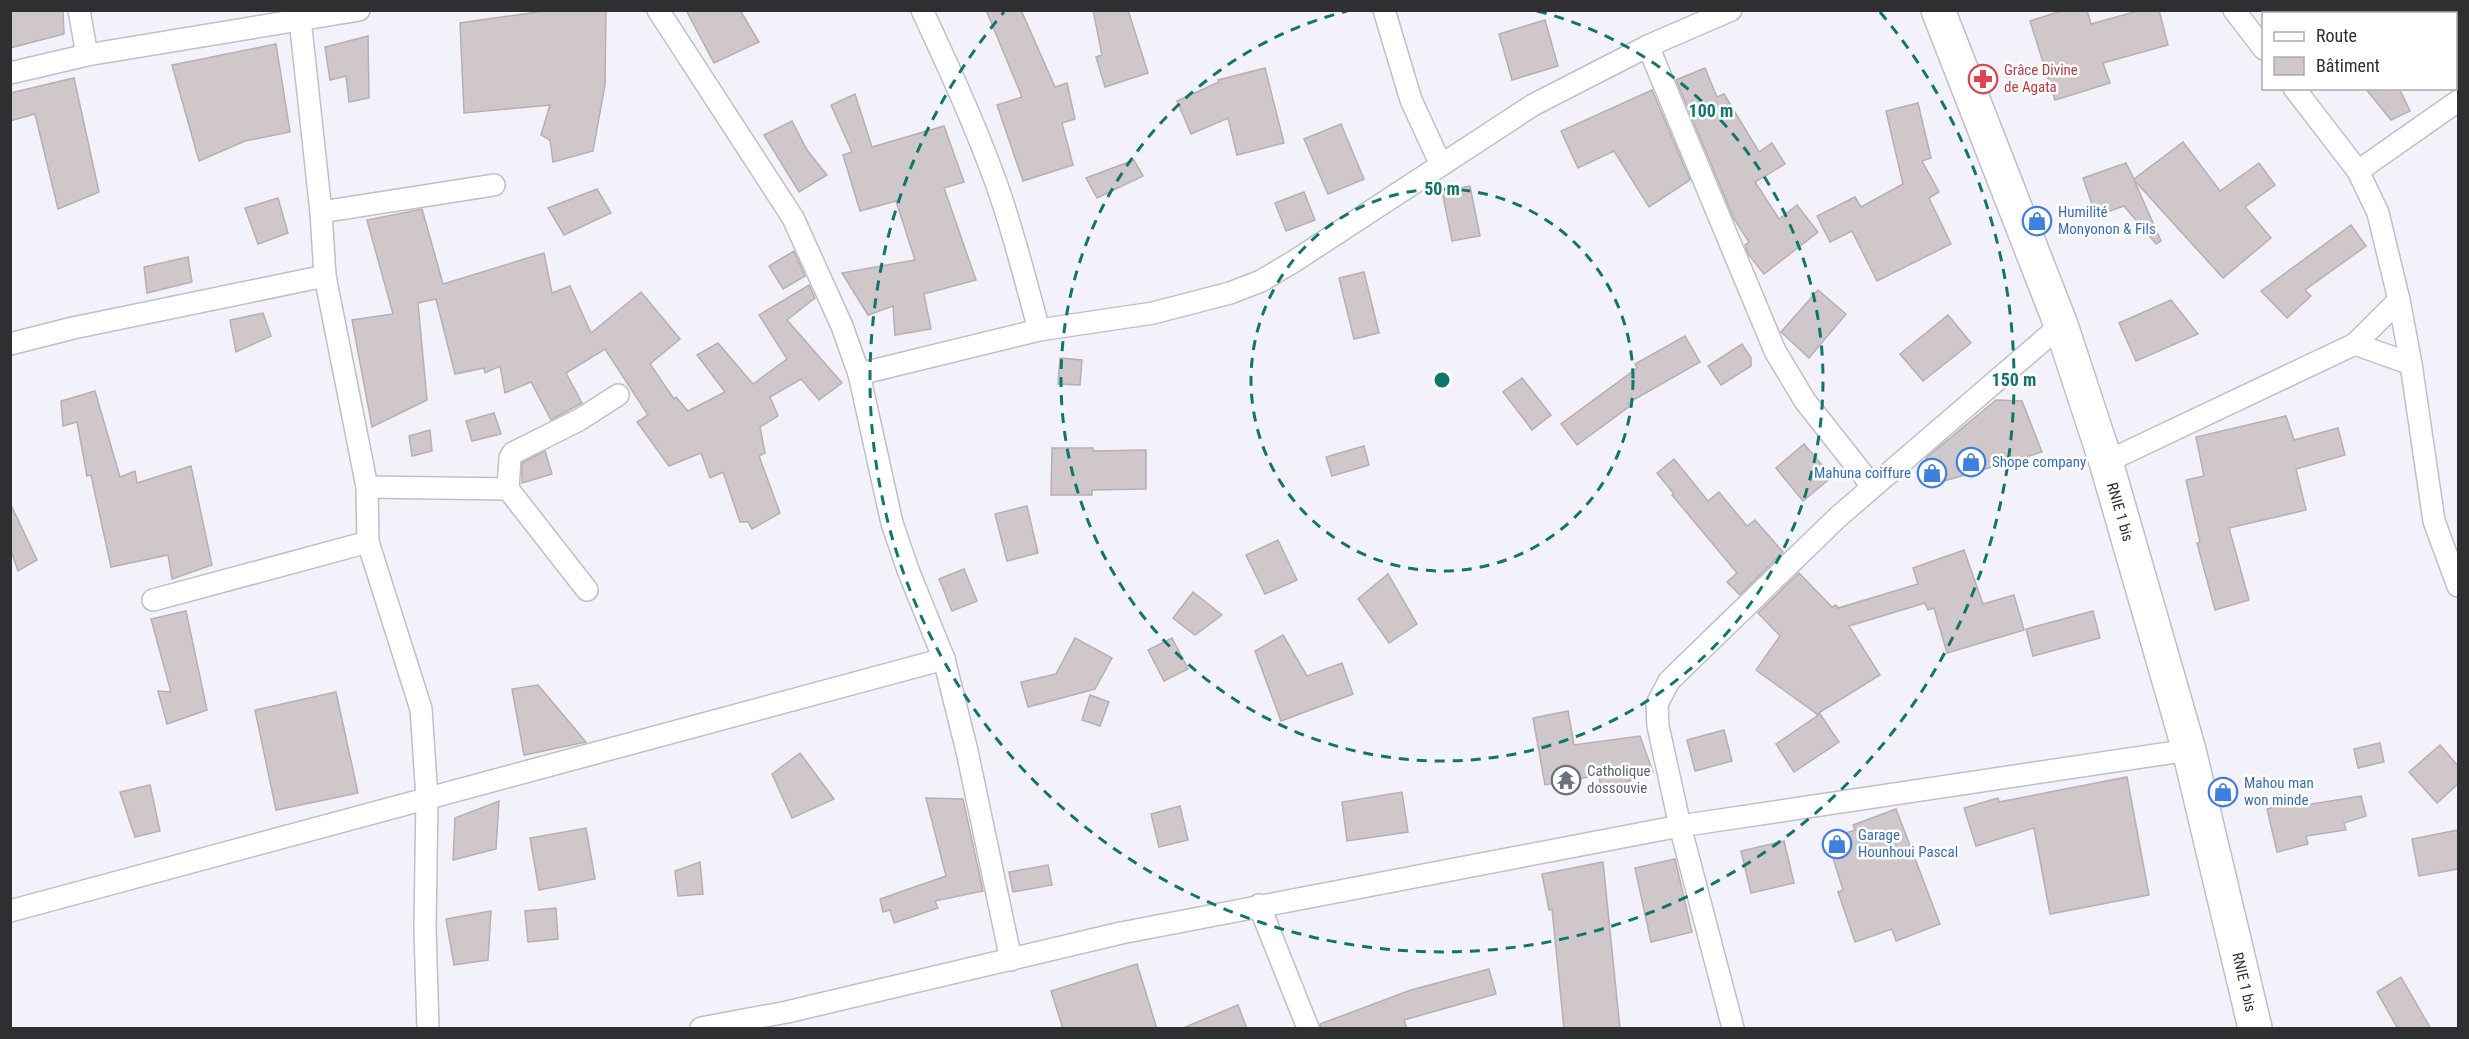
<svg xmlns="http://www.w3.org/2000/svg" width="2469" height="1039" font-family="'Roboto Condensed',sans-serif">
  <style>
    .building { fill: #d0c7cb; stroke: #b7afb2; stroke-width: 1.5 }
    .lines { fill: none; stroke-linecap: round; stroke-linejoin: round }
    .street-casing { stroke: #bfbfc7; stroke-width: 24 }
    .primary-casing { stroke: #bfbfc7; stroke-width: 36 }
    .street { stroke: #fff; stroke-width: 21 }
    .primary { stroke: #fff; stroke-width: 33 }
    .ring { fill: none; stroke: #0f766e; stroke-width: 3; stroke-dasharray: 10 8 }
    .labels { text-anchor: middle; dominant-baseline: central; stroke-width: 5; stroke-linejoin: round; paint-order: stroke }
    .health-label { font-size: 15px; fill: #be3a42; stroke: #fff; text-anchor: start }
    .shop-label { font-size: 15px; fill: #366cbe; stroke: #fff; text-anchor: start }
    .street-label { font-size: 15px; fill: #2f2e31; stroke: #fff }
    .worship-label { font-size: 15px; fill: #5b616d; stroke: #fff; text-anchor: start }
    .centre { fill: #0f766e; stroke: #fff; stroke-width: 3 }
    .ring-label { font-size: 18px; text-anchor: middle; font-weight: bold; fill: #0f766e; stroke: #fff; stroke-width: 5; stroke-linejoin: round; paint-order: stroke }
  </style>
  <rect width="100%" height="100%" fill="#f3f2fa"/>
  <!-- building -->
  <g class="building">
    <polygon points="10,10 63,10 64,34 10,48"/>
    <polygon points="551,10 606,10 605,85 593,151 553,162 550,140 541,135 550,105 464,113 460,23"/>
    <polygon points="686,10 740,10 759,42 714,63"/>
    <polygon points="986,10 1021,10 1055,87 1067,83 1075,119 1062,123 1073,165 1023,181 997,105 1022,97"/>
    <polygon points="1093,10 1128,10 1148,73 1105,87 1096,57 1102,55"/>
    <polygon points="2064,10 2087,10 2091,24 2141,10 2159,10 2168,45 2103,63 2110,83 2055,100 2030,21"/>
    <polygon points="1545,20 1558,66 1512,80 1499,34"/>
    <polygon points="368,36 369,98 349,102 346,76 330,80 325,47"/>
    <polygon points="276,44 290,132 245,141 199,161 172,65"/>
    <polygon points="1265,68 1284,143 1237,155 1228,118 1191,134 1177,101 1219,82 1218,80"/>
    <polygon points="1705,68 1717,97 1724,94 1759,152 1772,143 1785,164 1755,182 1779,219 1797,205 1818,232 1764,274 1748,254 1745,245 1749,242 1734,219 1676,80"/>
    <polygon points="74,78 99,192 58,209 35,114 10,121 10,93"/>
    <polygon points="2365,88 2399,88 2410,111 2391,120"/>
    <polygon points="1652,90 1690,180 1649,207 1614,151 1578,168 1561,131"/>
    <polygon points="855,94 872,147 944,126 964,182 944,188 976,280 924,294 931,329 895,335 893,306 868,315 842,273 915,260 896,201 860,211 843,155 852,152 831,105"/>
    <polygon points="1918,103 1931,158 1922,161 1939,192 1929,198 1951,244 1877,281 1852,231 1830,242 1817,216 1855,197 1861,207 1903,184 1886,111"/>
    <polygon points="792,121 807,150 827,175 799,192 764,135"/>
    <polygon points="1341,124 1364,179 1328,194 1304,139"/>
    <polygon points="2183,142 2220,191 2259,163 2275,185 2245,207 2271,238 2223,278 2134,180 2161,241 2156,244 2124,206 2096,216 2083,178 2126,163 2134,179"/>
    <polygon points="1134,160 1143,176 1097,198 1086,178"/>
    <polygon points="1470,186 1480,236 1452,241 1442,191"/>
    <polygon points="597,189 611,213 564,235 548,208"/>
    <polygon points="1304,192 1315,220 1286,231 1275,203"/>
    <polygon points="278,198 288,233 258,244 245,208"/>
    <polygon points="422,209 443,284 544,253 552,293 570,286 591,333 641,292 680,339 650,364 674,399 676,397 688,411 725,392 697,355 718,343 753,384 787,359 759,315 809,285 815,298 787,320 842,383 819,400 801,379 770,397 778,416 760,427 765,453 759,456 780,513 752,529 748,522 740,522 723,472 710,478 701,453 669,466 637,422 648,415 605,349 566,373 582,403 551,420 531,382 505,393 500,366 485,373 484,368 455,374 436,299 418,303 427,400 372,427 352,320 393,314 367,220"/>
    <polygon points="2351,225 2366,246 2305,290 2311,296 2287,318 2261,291"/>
    <polygon points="794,251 805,276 783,289 769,266"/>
    <polygon points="188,257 192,282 147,293 144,267"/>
    <polygon points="1364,272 1379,333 1354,339 1339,278"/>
    <polygon points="1818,290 1846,314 1809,358 1781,332"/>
    <polygon points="2171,300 2198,334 2136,361 2119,323"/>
    <polygon points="263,313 271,336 236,352 230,320"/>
    <polygon points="1948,315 1971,343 1923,381 1900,354"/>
    <polygon points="1685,336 1700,362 1628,403 1630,406 1577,445 1561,424 1637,368 1635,364"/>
    <polygon points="1742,344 1751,358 1751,366 1721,385 1708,366"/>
    <polygon points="1060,358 1082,360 1080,385 1058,384"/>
    <polygon points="1522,378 1551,415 1532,430 1503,392"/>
    <polygon points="95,391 120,477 135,471 137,483 191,466 212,565 172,579 168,555 111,567 91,475 87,476 77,422 63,426 61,401"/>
    <polygon points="1996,400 2022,401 2042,452 1934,484 1926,458"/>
    <polygon points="494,413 501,434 472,441 466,421"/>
    <polygon points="2286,416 2294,440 2338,428 2345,455 2296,469 2306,510 2229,528 2249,600 2215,610 2197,543 2200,542 2186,480 2204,476 2196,437"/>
    <polygon points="430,430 432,451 412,456 409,436"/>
    <polygon points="1804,444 1832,477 1803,501 1776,468"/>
    <polygon points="1364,446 1369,465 1332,476 1326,457"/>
    <polygon points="1052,448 1093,448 1093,451 1146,450 1146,489 1092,490 1092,495 1051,495"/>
    <polygon points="545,451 552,474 522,483 522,463"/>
    <polygon points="1674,459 1708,501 1719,492 1747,526 1755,520 1783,552 1740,595 1727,582 1737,573 1672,495 1674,494 1657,473"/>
    <polygon points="10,503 37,560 18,571 10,548"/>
    <polygon points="1027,506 1038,553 1007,561 995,514"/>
    <polygon points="1278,540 1297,580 1265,594 1246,555"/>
    <polygon points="1964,550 1983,604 2014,595 2024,630 1947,653 1934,608 1928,610 1925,603 1849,626 1880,675 1817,714 1756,670 1780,636 1758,613 1799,573 1832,607 1836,605 1838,608 1918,584 1913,568"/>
    <polygon points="964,569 977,601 952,611 939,579"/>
    <polygon points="1388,574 1417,624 1389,643 1358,599"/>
    <polygon points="1193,592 1222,615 1195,635 1173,618"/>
    <polygon points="186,611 207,710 167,724 158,691 171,692 151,619"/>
    <polygon points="2093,611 2100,638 2033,656 2026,629"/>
    <polygon points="1283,635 1307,676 1342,663 1353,694 1281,721 1255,651"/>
    <polygon points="1075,638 1112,658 1095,689 1028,707 1021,682 1056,674"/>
    <polygon points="1172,638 1188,669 1164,681 1148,650"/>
    <polygon points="538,685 586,742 524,755 512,689"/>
    <polygon points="336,692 358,793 276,810 255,710"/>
    <polygon points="1090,695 1109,702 1100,726 1082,720"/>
    <polygon points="1568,711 1574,745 1640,736 1653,772 1601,792 1599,775 1545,785 1533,718"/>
    <polygon points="1820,714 1839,742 1794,772 1776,744"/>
    <polygon points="1724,730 1732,761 1695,771 1687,740"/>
    <polygon points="2380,743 2384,762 2358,768 2354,749"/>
    <polygon points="2440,745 2458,766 2458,784 2437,803 2409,772"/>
    <polygon points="800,753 834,799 792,818 772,774"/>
    <polygon points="2127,777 2149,895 2050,914 2034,828 1976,846 1964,808 1998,798 1999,802"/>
    <polygon points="150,785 160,831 135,837 120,792"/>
    <polygon points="1402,792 1408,832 1347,841 1342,802"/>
    <polygon points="2361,796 2366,816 2344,823 2346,830 2306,836 2308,844 2277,852 2267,809 2298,801 2299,806"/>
    <polygon points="926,798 963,799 983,891 935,901 938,908 894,923 890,910 883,912 880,899 946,876"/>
    <polygon points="499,801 496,849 453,860 455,818"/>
    <polygon points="1180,806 1188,840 1159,847 1151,814"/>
    <polygon points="1896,809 1940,924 1896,941 1892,929 1855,942 1838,892 1843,890 1827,839 1855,830 1853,825"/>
    <polygon points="586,828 595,879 539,890 530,838"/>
    <polygon points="2458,830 2458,869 2419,876 2412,839"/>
    <polygon points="1784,841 1794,883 1751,893 1741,851"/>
    <polygon points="1675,859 1692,932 1651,942 1635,868"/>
    <polygon points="700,862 703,894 678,896 675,871"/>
    <polygon points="1603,862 1620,1029 1564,1029 1552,909 1549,910 1542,874"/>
    <polygon points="1048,865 1052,885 1013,892 1009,872"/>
    <polygon points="556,908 558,939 528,942 525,911"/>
    <polygon points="491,911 488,960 454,965 446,919"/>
    <polygon points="1137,964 1157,1029 1063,1029 1051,991"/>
    <polygon points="1489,969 1496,994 1404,1020 1407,1029 1321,1029 1320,1024 1411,990"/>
    <polygon points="2401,977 2431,1029 2398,1029 2377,992"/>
    <polygon points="1238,1005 1247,1029 1183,1029 1183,1028"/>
  </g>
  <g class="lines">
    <!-- street casing -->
    <g class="street-casing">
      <g id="street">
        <polyline points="79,10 87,55"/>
        <polyline points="299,10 321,212 325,276 367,487 368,542 421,709 427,798 425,929 428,1028"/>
        <polyline points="658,10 793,218 842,326 859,374 892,523 908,570 944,659 967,751 1011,960"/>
        <path d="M922 10C948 66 974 122 995 180 1013 229 1025 279 1039 330"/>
        <polyline points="1384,10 1411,100 1441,165"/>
        <polyline points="2234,10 2264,49"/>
        <polyline points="1648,46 1775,351 1805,401 1872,486"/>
        <polyline points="10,73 87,55 359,10"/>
        <polyline points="2294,88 2358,171 2378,213 2399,300 2411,364 2434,521 2458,586"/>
        <polyline points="2358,171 2458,101"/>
        <polyline points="321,212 494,185"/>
        <polyline points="10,344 73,328 325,276"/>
        <polyline points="2355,344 2411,364"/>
        <polyline points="859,374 1039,330 1153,313 1230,293 1261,281 1293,262 1533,105 1648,46 1731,10"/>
        <polyline points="2106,462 2355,344 2399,300"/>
        <polyline points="367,487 508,489 587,590"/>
        <polyline points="508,489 510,458 513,453 579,420 618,395"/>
        <polyline points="153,600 368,542"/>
        <polyline points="1259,905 1308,1028"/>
        <polyline points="10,911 944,659"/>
        <polyline points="701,1028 787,1012 1121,933 1680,826 2189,750"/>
        <polyline points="1733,1028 1680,826 1658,726 1657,704 1669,681 1838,517 2061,325"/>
      </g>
    </g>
    <!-- primary casing -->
    <g class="primary-casing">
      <polyline id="primary" points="1938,10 2061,325 2106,462 2189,750 2255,1028"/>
    </g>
    <!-- street -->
    <use href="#street" class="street"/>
    <!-- primary -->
    <use href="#primary" class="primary"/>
  </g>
  <!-- distance rings -->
  <g class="ring">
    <circle cx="1442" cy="380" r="191"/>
    <path d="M1537 11A381 381 0 1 1 1347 11"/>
    <path d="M1880 12A572 572 0 1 1 1004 12"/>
  </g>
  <!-- icons -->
  <defs>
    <g id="pharmacy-ring" transform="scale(1.5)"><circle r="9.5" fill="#fff" stroke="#e0444e" stroke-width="1.5"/><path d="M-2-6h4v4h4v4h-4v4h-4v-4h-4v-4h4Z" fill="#e0444e"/></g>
    <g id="shop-ring" transform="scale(1.5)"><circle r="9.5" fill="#fff" stroke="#3f7fe0" stroke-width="1.5"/><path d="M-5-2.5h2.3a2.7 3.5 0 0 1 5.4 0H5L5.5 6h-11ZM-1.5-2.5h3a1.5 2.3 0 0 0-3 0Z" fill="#3f7fe0"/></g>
    <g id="temple-ring" transform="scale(1.5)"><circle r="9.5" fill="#fff" stroke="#6b7280" stroke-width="1.5"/><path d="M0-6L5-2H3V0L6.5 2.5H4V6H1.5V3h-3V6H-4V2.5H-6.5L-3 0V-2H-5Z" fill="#6b7280"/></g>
  </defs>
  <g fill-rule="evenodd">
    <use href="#pharmacy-ring" x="1983" y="79"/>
    <use href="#shop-ring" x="2037" y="221"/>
    <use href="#shop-ring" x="1971" y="462"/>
    <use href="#shop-ring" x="1932" y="473"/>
    <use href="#temple-ring" x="1566" y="780"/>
    <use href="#shop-ring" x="2223" y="792"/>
    <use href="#shop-ring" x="1837" y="844"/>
  </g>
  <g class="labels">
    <!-- health labels -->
    <g class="health-label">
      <text x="2004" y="70">Grâce Divine<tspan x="2004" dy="17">de Agata</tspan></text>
    </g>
    <!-- shop labels -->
    <g class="shop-label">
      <text x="2058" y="212">Humilité<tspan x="2058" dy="17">Monyonon &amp; Fils</tspan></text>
      <text x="1992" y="462">Shope company</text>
      <text x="1911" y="473" text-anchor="end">Mahuna coiffure</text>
      <text x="2244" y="783">Mahou man<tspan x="2244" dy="17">won minde</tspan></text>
      <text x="1858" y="835">Garage<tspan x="1858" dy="17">Hounhoui Pascal</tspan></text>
    </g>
    <!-- street labels -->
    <g class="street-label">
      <text transform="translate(2120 512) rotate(74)">RNIE 1 bis</text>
      <text transform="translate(2244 982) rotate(77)">RNIE 1 bis</text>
    </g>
    <!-- worship labels -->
    <g class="worship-label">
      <text x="1587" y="771">Catholique<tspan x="1587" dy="17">dossouvie</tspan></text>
    </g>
  </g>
  <circle cx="1442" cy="380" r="9" class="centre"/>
  <g class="ring-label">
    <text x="1711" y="117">100 m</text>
    <text x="1442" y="195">50 m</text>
    <text x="2014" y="386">150 m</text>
  </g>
  <!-- border -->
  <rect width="2469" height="1039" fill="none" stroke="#2f2e31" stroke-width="24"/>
  <!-- legend -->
  <rect x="2262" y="12" width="195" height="78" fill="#ffffff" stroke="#acabad" stroke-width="1.5"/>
  <rect x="2274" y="32" width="30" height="9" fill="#ffffff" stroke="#acabad" stroke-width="1.5"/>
  <text x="2316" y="42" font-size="18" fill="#2f2e31">Route</text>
  <rect x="2274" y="57" width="30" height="18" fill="#d0c7cb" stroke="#acabad" stroke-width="1.5"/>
  <text x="2316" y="72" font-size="18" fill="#2f2e31">Bâtiment</text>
</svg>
